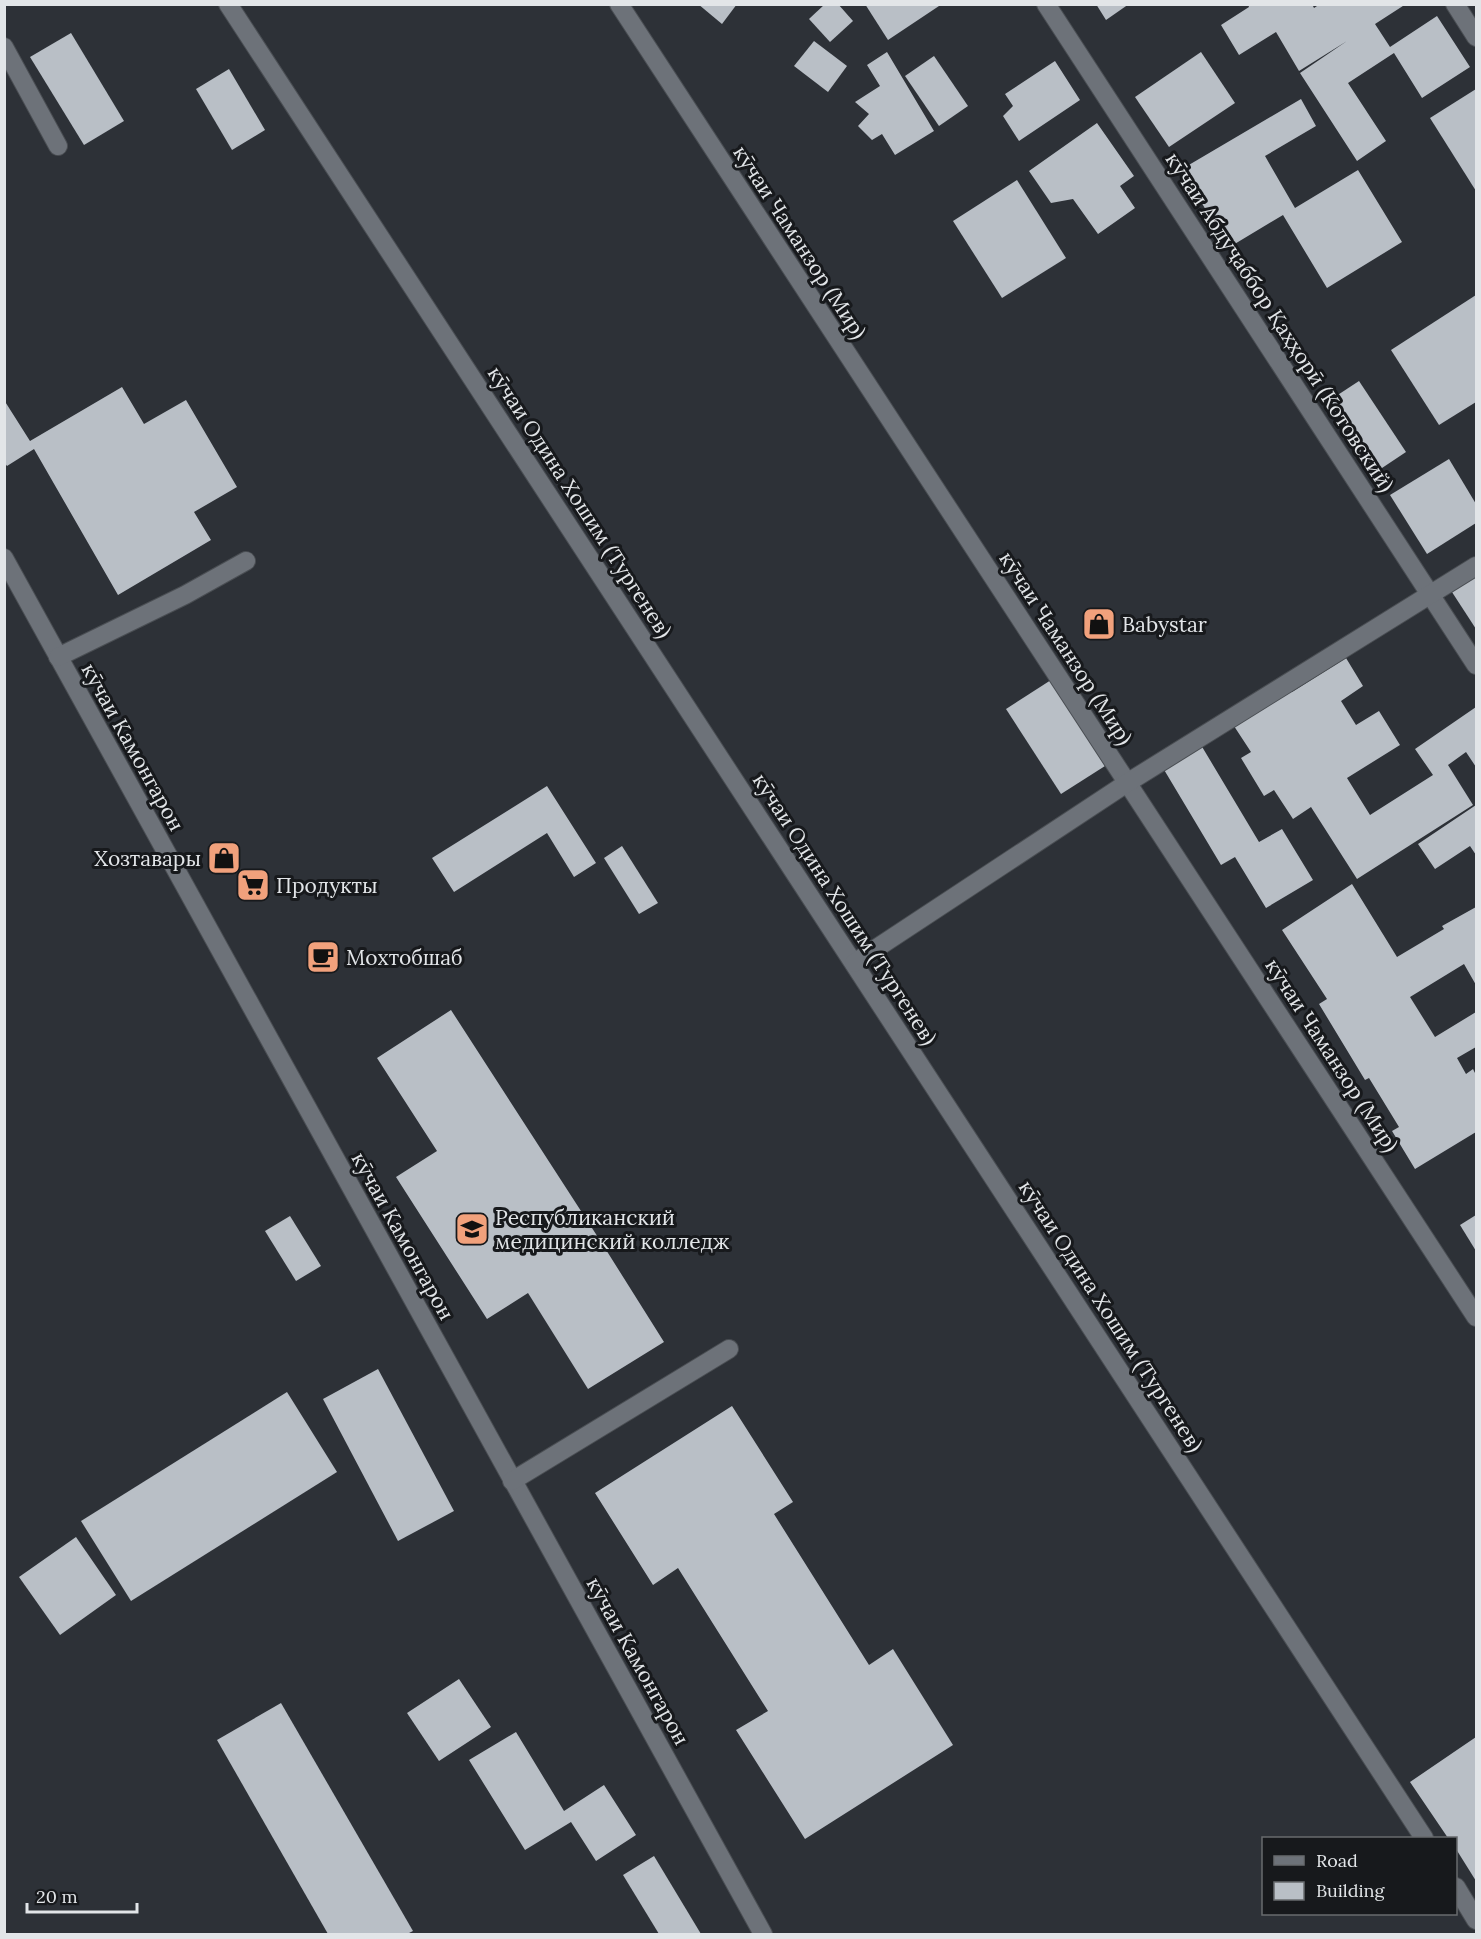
<svg xmlns="http://www.w3.org/2000/svg" width="1481" height="1939" font-family="Lora,serif">
  <style>
    .building { fill: #b9bfc6 }
    .lines { fill: none; stroke-linecap: round; stroke-linejoin: round }
    .minor-casing { stroke: #4a4e53; stroke-width: 20 }
    .minor { stroke: #6d7279; stroke-width: 18 }
    .labels { text-anchor: middle; dominant-baseline: central; stroke-width: 6; stroke-linejoin: round; paint-order: stroke }
    .street-label { font-size: 21px; fill: #e2e5e8; stroke: #17191c }
    .poi-label { font-size: 21px; fill: #e2e5e8; stroke: #17191c; text-anchor: start }
  </style>
  <rect width="100%" height="100%" fill="#2d3137"/>
  <!-- building -->
  <g class="building">
    <polygon points="698,4 737,4 722,24"/>
    <polygon points="825,4 838,4 853,21 830,42 809,19"/>
    <polygon points="865,4 942,4 888,40"/>
    <polygon points="1096,4 1129,4 1106,20"/>
    <polygon points="1248,4 1312,4 1314,8 1320,4 1406,4 1375,24 1390,47 1437,16 1470,67 1422,98 1394,53 1348,83 1386,141 1357,161 1300,73 1347,41 1299,71 1276,32 1239,55 1221,25 1249,7"/>
    <polygon points="71,33 124,121 84,145 30,57"/>
    <polygon points="814,41 847,66 828,92 794,66"/>
    <polygon points="887,52 934,131 895,155 882,134 872,140 858,126 869,114 855,102 880,86 867,65"/>
    <polygon points="1201,52 1235,103 1169,147 1135,97"/>
    <polygon points="934,56 968,106 939,126 905,76"/>
    <polygon points="1055,61 1080,100 1019,141 1003,116 1013,106 1005,94"/>
    <polygon points="229,69 265,130 232,150 196,89"/>
    <polygon points="1476,89 1476,191 1430,118"/>
    <polygon points="1301,99 1316,126 1265,156 1295,208 1358,170 1402,242 1327,288 1283,215 1228,248 1182,169"/>
    <polygon points="1097,123 1134,176 1120,186 1135,208 1098,234 1073,199 1051,203 1029,171"/>
    <polygon points="1017,180 1066,258 1002,298 953,221"/>
    <polygon points="1476,295 1476,402 1439,425 1391,350"/>
    <polygon points="1359,381 1406,452 1373,474 1327,402"/>
    <polygon points="122,387 144,424 186,400 237,487 194,512 211,540 118,595 34,449 7,466 4,462 4,400 30,441"/>
    <polygon points="1449,459 1476,504 1476,523 1427,554 1390,495"/>
    <polygon points="1476,572 1476,629 1450,589"/>
    <polygon points="1346,658 1363,686 1341,701 1356,725 1379,711 1400,745 1347,778 1370,815 1433,775 1415,749 1476,707 1476,767 1466,752 1448,765 1473,805 1357,879 1311,807 1293,819 1274,790 1264,796 1241,758 1251,752 1232,723 1289,687 1292,692"/>
    <polygon points="1051,680 1105,766 1061,794 1006,709"/>
    <polygon points="1201,745 1259,842 1282,829 1313,880 1266,908 1235,857 1221,865 1163,768"/>
    <polygon points="547,786 596,863 574,877 547,833 454,892 432,858"/>
    <polygon points="1476,805 1476,855 1470,846 1435,869 1418,844"/>
    <polygon points="622,846 658,903 639,914 604,858"/>
    <polygon points="1352,884 1397,957 1444,929 1442,926 1476,907 1476,985 1464,964 1410,997 1435,1037 1476,1012 1476,1047 1457,1058 1466,1074 1473,1069 1476,1075 1476,1132 1415,1169 1392,1131 1399,1127 1369,1078 1365,1080 1319,1004 1327,999 1282,930"/>
    <polygon points="451,1010 603,1245 664,1342 588,1389 528,1293 487,1319 396,1177 437,1151 377,1058"/>
    <polygon points="1476,1215 1476,1251 1460,1225"/>
    <polygon points="290,1216 321,1266 296,1281 265,1231"/>
    <polygon points="378,1369 454,1511 398,1541 323,1399"/>
    <polygon points="287,1392 337,1472 131,1601 81,1521"/>
    <polygon points="732,1406 793,1502 774,1514 869,1665 893,1649 953,1745 805,1839 736,1730 768,1711 678,1568 653,1585 595,1493"/>
    <polygon points="76,1537 116,1595 60,1635 19,1577"/>
    <polygon points="459,1679 491,1727 439,1761 407,1713"/>
    <polygon points="281,1703 413,1931 407,1934 328,1934 217,1740"/>
    <polygon points="516,1732 564,1811 604,1785 636,1835 596,1861 571,1822 525,1850 469,1760"/>
    <polygon points="1476,1737 1476,1881 1456,1849 1456,1838 1448,1838 1410,1782"/>
    <polygon points="654,1856 701,1934 659,1934 623,1875"/>
  </g>
  <g class="lines">
    <!-- minor casing -->
    <g class="minor-casing">
      <g id="minor">
        <polyline points="228,4 1424,1838"/>
        <polyline points="619,4 1476,1317"/>
        <polyline points="1046,4 1476,665"/>
        <polyline points="1455,4 1476,37"/>
        <polyline points="4,47 58,146"/>
        <polyline points="4,558 763,1934"/>
        <polyline points="58,657 185,595 246,561"/>
        <polyline points="854,963 1127,783 1476,566"/>
        <polyline points="512,1481 729,1349"/>
        <polyline points="1456,1887 1476,1920"/>
      </g>
    </g>
    <!-- minor -->
    <use href="#minor" class="minor"/>
  </g>
  <!-- icons -->
  <defs>
    <g id="shop-square" transform="scale(1.725)"><rect x="-9" y="-9" width="18" height="18" rx="4" fill="#f1a17c" stroke="#17191c"/><path d="M-5-2.5h2.3a2.7 3.5 0 0 1 5.4 0H5L5.5 6h-11ZM-1.5-2.5h3a1.5 2.3 0 0 0-3 0Z" fill="#111"/></g>
    <g id="supermarket-square" transform="scale(1.725)"><rect x="-9" y="-9" width="18" height="18" rx="4" fill="#f1a17c" stroke="#17191c"/><path d="M-6-5.5h2.5l.6 2H6L4.5 2H-2.5L-4.4-4H-6ZM-1.5 3.2a1.3 1.3 0 1 0 .1 0ZM3 3.2a1.3 1.3 0 1 0 .1 0Z" fill="#111"/></g>
    <g id="cafe-square" transform="scale(1.725)"><rect x="-9" y="-9" width="18" height="18" rx="4" fill="#f1a17c" stroke="#17191c"/><path d="M-5.5-4.5H6V0H3Q3 3.5 0 3.5H-2.5Q-5.5 3.5-5.5 0ZM3-3.2v2h1.7v-2ZM-6 4.5H4V6H-6Z" fill="#111"/></g>
    <g id="university-square" transform="scale(1.725)"><rect x="-9" y="-9" width="18" height="18" rx="4" fill="#f1a17c" stroke="#17191c"/><path d="M0-5L7-2L0 1L-7-2ZM-4 1L0 2.5L4 1V4Q0 6-4 4Z" fill="#111"/></g>
  </defs>
  <g fill-rule="evenodd">
    <use href="#shop-square" x="1099" y="624"/>
    <use href="#shop-square" x="224" y="858"/>
    <use href="#supermarket-square" x="253" y="885"/>
    <use href="#cafe-square" x="323" y="957"/>
    <use href="#university-square" x="472" y="1229"/>
  </g>
  <g class="labels">
    <!-- street labels -->
    <g class="street-label">
      <text transform="translate(800 242) rotate(57)">кӯчаи Чаманзор (Мир)</text>
      <text transform="translate(1280 322) rotate(57)">кӯчаи Абдуҷаббор Қаҳҳорӣ (Котовский)</text>
      <text transform="translate(580 502) rotate(57)">кӯчаи Одина Хошим (Тургенев)</text>
      <text transform="translate(1066 648) rotate(57)">кӯчаи Чаманзор (Мир)</text>
      <text transform="translate(133 747) rotate(61)">кӯчаи Камонгарон</text>
      <text transform="translate(845 909) rotate(57)">кӯчаи Одина Хошим (Тургенев)</text>
      <text transform="translate(1332 1055) rotate(57)">кӯчаи Чаманзор (Мир)</text>
      <text transform="translate(403 1236) rotate(61)">кӯчаи Камонгарон</text>
      <text transform="translate(1111 1316) rotate(57)">кӯчаи Одина Хошим (Тургенев)</text>
      <text transform="translate(638 1661) rotate(61)">кӯчаи Камонгарон</text>
    </g>
    <!-- poi labels -->
    <g class="poi-label">
      <text x="1122" y="624">Babystar</text>
      <text x="201" y="858" text-anchor="end">Хозтавары</text>
      <text x="276" y="885">Продукты</text>
      <text x="346" y="957">Мохтобшаб</text>
      <text x="495" y="1217">Республиканский<tspan x="495" dy="24">медицинский колледж</tspan></text>
    </g>
  </g>
  <!-- border -->
  <rect width="1481" height="1939" fill="none" stroke="#e2e5e8" stroke-width="12"/>
  <!-- legend -->
  <rect x="1262" y="1837" width="195" height="78" fill="#17191c" stroke="#686b6e" stroke-width="1.5"/>
  <rect x="1274" y="1856" width="30" height="9" fill="#6d7279" stroke="#686b6e" stroke-width="1.5"/>
  <text x="1316" y="1867" font-size="18" fill="#e2e5e8">Road</text>
  <rect x="1274" y="1882" width="30" height="18" fill="#b9bfc6" stroke="#686b6e" stroke-width="1.5"/>
  <text x="1316" y="1897" font-size="18" fill="#e2e5e8">Building</text>
  <!-- scale -->
  <path d="M27 1903v9h110v-9" fill="none" stroke="#e2e5e8" stroke-width="3"/>
  <text x="36" y="1903" font-size="18" fill="#e2e5e8" stroke="#17191c" stroke-width="4.5" paint-order="stroke">20 m</text>
</svg>
